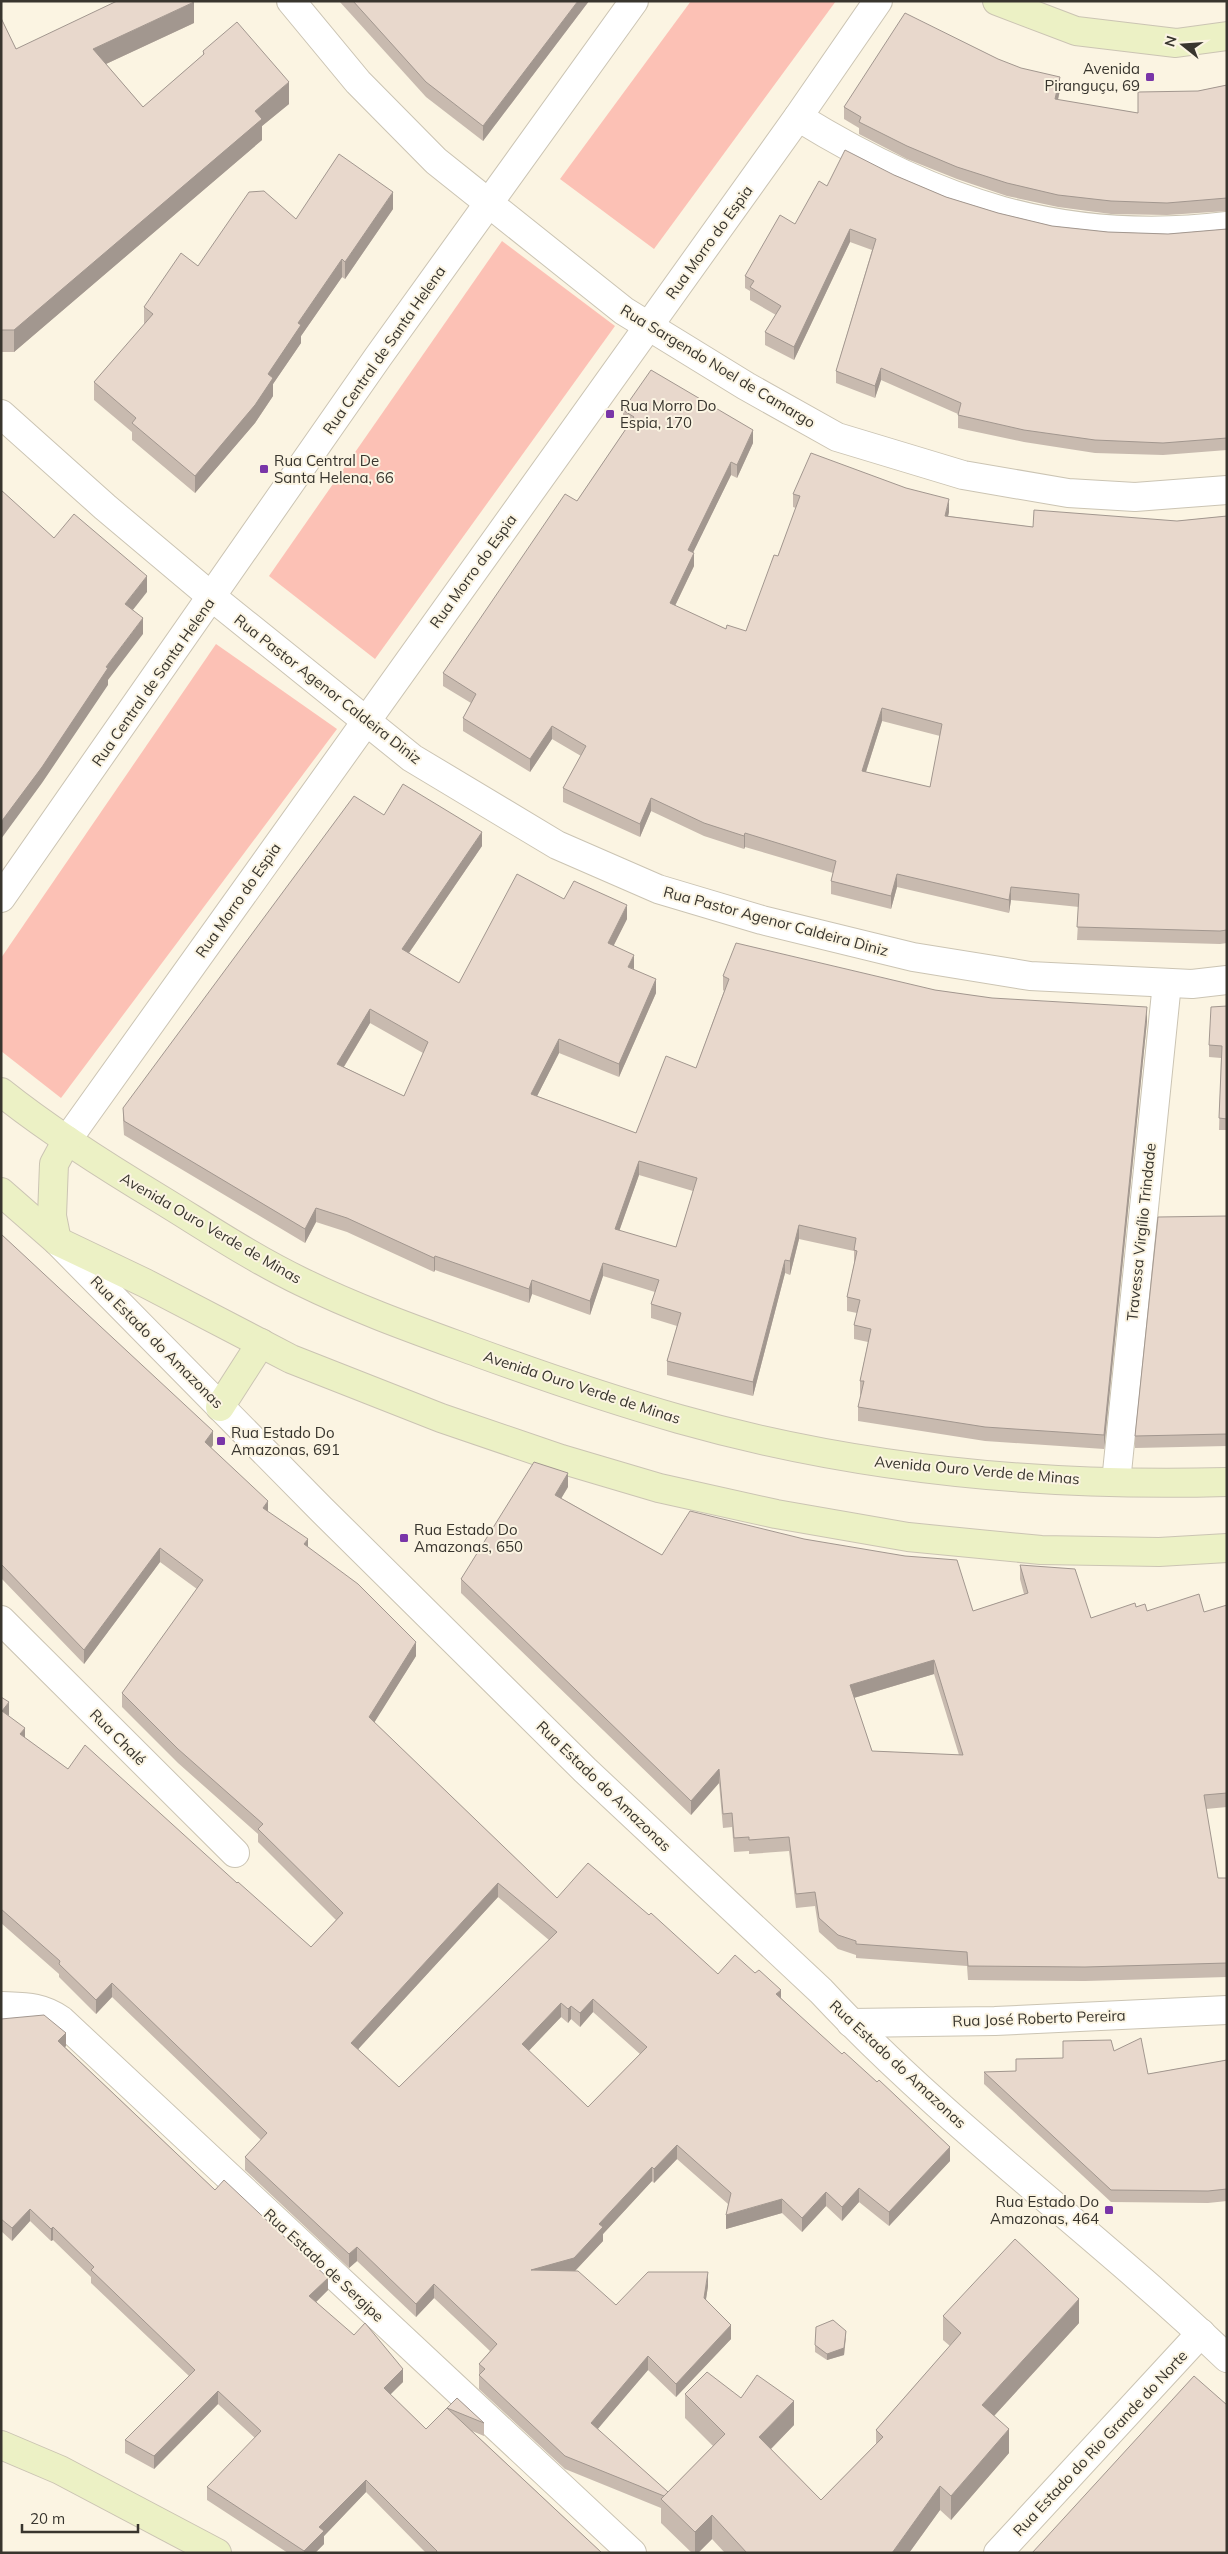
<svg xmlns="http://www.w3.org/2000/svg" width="1228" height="2554" font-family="Mulish,sans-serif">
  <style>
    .green { fill: #fcc1b5 }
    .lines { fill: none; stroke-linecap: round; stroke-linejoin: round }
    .street-casing { stroke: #cbc4b3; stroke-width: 30 }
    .secondary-casing { stroke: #cbc4b3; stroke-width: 30 }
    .street { stroke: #fff; stroke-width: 28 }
    .secondary { stroke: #ecf1c5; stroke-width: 28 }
    .wall { fill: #c8baaf; fill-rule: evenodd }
    .shaded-wall { fill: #a2978f }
    .building { fill: #e8d8cc; stroke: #a2978f; fill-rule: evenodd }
    .poi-dot { fill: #7935a8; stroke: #fbf4e2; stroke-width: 2 }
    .labels { text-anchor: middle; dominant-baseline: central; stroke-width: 4; stroke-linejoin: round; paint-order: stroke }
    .poi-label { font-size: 15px; fill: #38352e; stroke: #fbf4e2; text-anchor: start }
    .street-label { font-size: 15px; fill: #38352e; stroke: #fbf4e2 }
  </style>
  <rect width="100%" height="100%" fill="#fbf4e2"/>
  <!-- green -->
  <g class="green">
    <polygon points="691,1 836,1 654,249 560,179"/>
    <polygon points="502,241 615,326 375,659 269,576"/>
    <polygon points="216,644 337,729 61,1098 1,1051 1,958"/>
  </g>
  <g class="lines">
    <!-- street casing -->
    <g class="street-casing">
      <g id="street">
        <polyline points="291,1 358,82 436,161 624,311 746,386 837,437 963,475 1068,493 1135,497 1227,490"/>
        <path d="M798 117C936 202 1063 246 1227 226"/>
        <polyline points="1,414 105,507 212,597 412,758 557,845 658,889 762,920 913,957 1030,976 1192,984 1227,980"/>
        <polyline points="1,898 378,357 634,1"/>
        <polyline points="67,1140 798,117 878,1"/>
        <path d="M60 1244 321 1509 585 1770 821 1991C945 2124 1095 2232 1227 2358"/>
        <polyline points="1116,1482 1167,983"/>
        <polyline points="1,1620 235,1853"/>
        <path d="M1 2006C25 2007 41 2006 61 2020L632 2553"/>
        <polyline points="851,2023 995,2021 1227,2010"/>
        <polyline points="998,2553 1201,2333"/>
      </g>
    </g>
    <!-- secondary casing -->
    <g class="secondary-casing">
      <g id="secondary">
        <polyline points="997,1 1076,31 1176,43 1227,36"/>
        <path d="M1 1092C51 1132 105 1166 160 1199 206 1227 252 1258 302 1282 359 1310 419 1331 479 1353 545 1377 612 1400 679 1419 855 1469 1044 1487 1227 1482"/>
        <polyline points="1,1192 57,1241 145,1283 291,1359 441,1418 561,1459 659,1488 776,1514 908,1537 1041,1550 1159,1552 1227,1548"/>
        <polyline points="57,1241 52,1216 54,1164 67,1140"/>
        <polyline points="220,1407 261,1343"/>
        <polyline points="1,2445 60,2470 217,2553"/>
      </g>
    </g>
    <!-- street -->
    <use href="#street" class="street"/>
    <!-- secondary -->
    <use href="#secondary" class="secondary"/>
  </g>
  <!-- wall -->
  <g class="wall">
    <polygon points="339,1 589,1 483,141 426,97"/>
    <polygon points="1,18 16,49 194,23 106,64 143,107 203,55 203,51 289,104 262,126 262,140 14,352 1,352"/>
    <polygon points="1227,85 1227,211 1167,215 1111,214 1058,207 1007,196 957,179 907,159 859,134 859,128 844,119 844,107 1060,90 1058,100 1138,113 1198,91"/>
    <polygon points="894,175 946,197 998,213 1052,226 1108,232 1168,234 1227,229 1227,450 1163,455 1095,453 1024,442 958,428 958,414 881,380 875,398 836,383 836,371 872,250 850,242 794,360 765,345 765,332 776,315 750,300 750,291 745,288 745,276 795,224 827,186"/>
    <polygon points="393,209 345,279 342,277 301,336 301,343 273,384 273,396 255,423 195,493 132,440 132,432 94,400 94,382 144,325 144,307 198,266 296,219"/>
    <path d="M623 410 753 443 737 478 731 475 693 552 694 566 675 606 726 629 746 631 778 556 796 508 793 507V494L949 512 948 516 1033 527 1177 521 1227 516V943L1220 944 1077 940 1079 907 1011 900 1009 913 897 887 891 909 831 894V881L833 873 745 847 744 849 704 836 651 811 640 837 563 802V788L581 756 552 739 530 772 463 731V718L471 703 443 686V673L577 501 628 426 623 423ZM882 721 940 736 930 787 866 772Z"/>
    <path d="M384 815 482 846 409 953 459 983 564 899 627 919 613 946 656 993 619 1077 559 1053 537 1096 636 1133 696 1068 724 991 723 990V976L935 990 1147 1021 1104 1449 985 1441 858 1421V1407L861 1395H860V1381L868 1342 854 1339V1325L857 1313 847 1311V1297L854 1264V1251L799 1239 790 1275 785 1273 753 1396 667 1375V1361L677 1326 651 1318V1304L655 1292 603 1276 590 1315 532 1294 529 1303 435 1270 434 1272 347 1232 316 1222 305 1243 124 1135 123 1121V1108ZM370 1023 423 1053 404 1096 344 1067ZM639 1175 693 1191 676 1247 619 1231Z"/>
    <polygon points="1227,1006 1227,1130 1219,1130 1221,1058 1209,1057 1209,1045"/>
    <polygon points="1227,1216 1227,1446 1135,1448 1135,1436"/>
    <path d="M1 1234 213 1445 211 1448 268 1512 308 1547 416 1656 374 1722 557 1898 718 1974 781 1998 950 2161 889 2226 859 2202 842 2221 826 2206 802 2232 782 2213 726 2229 728 2204 677 2159 654 2183 652 2181 603 2234V2241L575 2271 616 2305 708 2286 706 2299 731 2339 676 2397 648 2370 597 2429 668 2492 713 2446 685 2418V2394L741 2398 794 2425 771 2449 821 2500 876 2444V2430L950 2346 943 2340V2316L1079 2323 994 2416 1009 2453 951 2520 940 2510 909 2553H725L712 2539 698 2553H692L661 2523V2508L565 2469 479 2389V2364L490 2351 434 2298 416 2317 357 2261 349 2268 245 2170V2157L261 2140 112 1997 96 2014 59 1977V1974L1 1923V1697L8 1716 25 1738 68 1769 237 1883 311 1947 336 1920 258 1842V1834L178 1763 122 1707V1693L197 1589 160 1562 84 1664 1 1578ZM498 1897 549 1940 399 2087 358 2049ZM593 2012 640 2054 588 2107 528 2051 561 2017 568 2023 571 2019 580 2027Z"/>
    <path d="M568 1487 561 1498 662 1555 973 1611 1024 1594 1020 1579V1565L1091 1618 1136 1607 1147 1611 1204 1612 1227 1605V1807L1206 1809 1218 1878H1227V1977L1085 1981 968 1980 967 1966 856 1958V1955L838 1949 819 1932 815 1906 796 1908 789 1851 749 1854V1851L734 1852 732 1827 723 1828 719 1783 691 1815 461 1593V1579ZM934 1674 959 1755 872 1751 854 1698Z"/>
    <polygon points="1,2019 66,2046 65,2047 215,2190 328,2290 316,2302 403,2382 390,2394 426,2429 457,2398 484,2423 484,2436 472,2431 602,2553 426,2553 366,2492 324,2536 324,2544 315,2553 288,2553 207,2500 207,2487 255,2438 218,2404 154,2469 125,2453 125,2440 189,2376 91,2283 91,2277 53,2240 51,2241 30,2221 12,2241 1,2231"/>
    <polygon points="1114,2051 1148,2074 1227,2060 1227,2201 1208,2203 1111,2202 984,2084 984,2072 1016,2071 1063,2058"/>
    <polygon points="846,2338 844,2355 827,2360 815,2352 815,2345"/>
  </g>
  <!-- shaded-wall -->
  <g class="shaded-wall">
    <polygon points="578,1 589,1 483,141 483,126"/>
    <polygon points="194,2 194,23 93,70 93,49"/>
    <polygon points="1060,77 1060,90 1055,112 1055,99"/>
    <polygon points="289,82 289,104 262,126 262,140 14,352 14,330 255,111"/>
    <polygon points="393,192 393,209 345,279 345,262"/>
    <polygon points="850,229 850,242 794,360 794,347"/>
    <polygon points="342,259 342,277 301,336 301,343 273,384 273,396 255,423 195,493 195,476 268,374 298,323"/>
    <polygon points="881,368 881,380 875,398 875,386"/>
    <polygon points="753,430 753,443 737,478 737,465"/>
    <polygon points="731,462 731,475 688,563 688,550"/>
    <polygon points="949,499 949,512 945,529 945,516"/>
    <polygon points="694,553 694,566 670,616 670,603"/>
    <polygon points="147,576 147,592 125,620 125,604"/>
    <polygon points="143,618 143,634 108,680 108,685 42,783 1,839 1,822 106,667"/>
    <polygon points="882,708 882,721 862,784 862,771"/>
    <polygon points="552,726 552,739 530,772 530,759"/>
    <polygon points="651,798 651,811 640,837 640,824"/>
    <polygon points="482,832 482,846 402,963 402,949"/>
    <polygon points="745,833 745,847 744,849 744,836"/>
    <polygon points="897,874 897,887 891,909 891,896"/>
    <polygon points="1011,887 1011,900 1009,913 1009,900"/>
    <polygon points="627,905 627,919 608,957 608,943"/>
    <polygon points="634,955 634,969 628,967"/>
    <polygon points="656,979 656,993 619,1077 619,1064"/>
    <polygon points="1147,1007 1147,1021 1104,1449 1104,1435"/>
    <polygon points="370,1009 370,1023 337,1078 337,1064"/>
    <polygon points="559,1039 559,1053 531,1108 531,1094"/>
    <polygon points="639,1161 639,1175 615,1243 615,1229"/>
    <polygon points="316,1208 316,1222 305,1243 305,1229"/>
    <polygon points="799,1225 799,1239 790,1275 790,1261"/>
    <polygon points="435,1256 435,1270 434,1272 434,1258"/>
    <polygon points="785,1260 785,1273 753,1396 753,1382"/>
    <polygon points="603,1263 603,1276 590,1315 590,1301"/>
    <polygon points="532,1280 532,1294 529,1303 529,1289"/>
    <polygon points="213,1431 213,1445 205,1456 205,1442"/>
    <polygon points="568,1473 568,1487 555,1509 555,1495"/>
    <polygon points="268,1501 268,1515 263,1508"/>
    <polygon points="308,1539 308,1552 304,1544"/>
    <polygon points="160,1548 160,1562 84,1664 84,1650"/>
    <polygon points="416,1642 416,1656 369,1731 369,1717"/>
    <polygon points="934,1660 934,1674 850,1699 850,1685"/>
    <polygon points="2,1663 2,1677 1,1679 1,1665"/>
    <polygon points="9,1702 9,1716 2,1711"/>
    <polygon points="25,1728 25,1742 20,1734"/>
    <polygon points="719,1769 719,1783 691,1815 691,1801"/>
    <polygon points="498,1883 498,1897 351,2057 351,2043"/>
    <polygon points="112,1983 112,1997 96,2014 96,2000"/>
    <polygon points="781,1990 781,2004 776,1994"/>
    <polygon points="593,1999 593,2012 580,2027 580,2013"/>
    <polygon points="561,2003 561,2017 522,2058 522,2044"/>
    <polygon points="571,2006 571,2019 568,2023 568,2009"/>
    <polygon points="66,2033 66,2046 58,2054 58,2041"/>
    <polygon points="677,2145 677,2159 654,2183 654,2169"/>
    <polygon points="950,2147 950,2161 889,2226 889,2212"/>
    <polygon points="652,2167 652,2181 603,2234 603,2241 574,2272 531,2270 599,2224"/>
    <polygon points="859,2188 859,2202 842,2221 842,2207"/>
    <polygon points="826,2192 826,2206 802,2232 802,2218"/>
    <polygon points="782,2199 782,2213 726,2229 726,2215"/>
    <polygon points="30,2209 30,2221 12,2241 12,2228"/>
    <polygon points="53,2227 53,2240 51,2241 51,2229"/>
    <polygon points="357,2247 357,2261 349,2268 349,2254"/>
    <polygon points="708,2272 708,2286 704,2312 704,2298"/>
    <polygon points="328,2278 328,2290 309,2309 309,2296"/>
    <polygon points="434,2284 434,2298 416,2317 416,2304"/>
    <polygon points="1079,2299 1079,2323 982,2429 982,2405"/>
    <polygon points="731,2325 731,2339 676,2397 676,2384"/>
    <polygon points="846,2331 844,2355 827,2360 827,2354"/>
    <polygon points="648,2356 648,2370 591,2437 591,2423"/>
    <polygon points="403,2369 403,2382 384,2401 384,2388"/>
    <polygon points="218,2391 218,2404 154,2469 154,2456"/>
    <polygon points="794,2401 794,2425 759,2461 759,2437"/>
    <polygon points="1009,2429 1009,2453 951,2520 951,2496"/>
    <polygon points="366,2480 366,2492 324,2536 324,2544 315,2553 304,2553 304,2551 319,2527"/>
    <polygon points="940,2486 940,2510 909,2553 892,2553"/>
    <polygon points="712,2515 712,2539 698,2553 695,2553 695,2532"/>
  </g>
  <!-- building -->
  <g class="building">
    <polygon points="117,1 194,1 194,2 93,49 143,107 204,54 203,51 237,22 289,82 255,111 262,119 14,330 1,330 1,18 16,49"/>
    <polygon points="353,1 578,1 483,126 426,82"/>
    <polygon points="905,13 998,59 1021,68 1060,77 1055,99 1138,113 1138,92 1198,91 1227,85 1227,198 1167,203 1111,201 1058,195 1007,183 957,167 907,146 859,122 861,117 844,107"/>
    <polygon points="845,150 894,175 946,197 998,213 1052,226 1108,232 1168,234 1227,229 1227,438 1163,443 1095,440 1024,430 958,415 961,403 881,368 875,386 836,371 876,239 850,229 794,347 765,332 781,306 750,287 754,281 745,276 780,215 795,224 819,181 827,186"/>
    <polygon points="339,154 393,192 345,262 342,259 298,323 301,325 268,374 273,378 255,405 195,476 132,423 136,418 94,382 153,314 144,307 181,253 198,266 249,192 264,191 296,219"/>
    <path d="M651 370 753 430 737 465 731 462 688 550 694 553 670 603 726 629 727 625 746 631 774 555 778 556 800 496 793 494 811 453 906 488 949 499 945 516 1033 527 1034 510 1177 521 1227 516V930L1220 931 1077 927 1079 894 1011 887 1009 900 897 874 891 896 831 881 836 861 745 833 744 836 704 823 651 798 640 824 563 788 586 746 552 726 530 759 463 718 476 694 443 673 565 494 577 501 634 417 623 410ZM882 708 942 724 930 787 862 771Z"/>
    <polygon points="1,490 54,538 74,514 147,576 125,604 143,618 106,667 108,668 42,767 1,822"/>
    <path d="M403 784 482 832 402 949 459 983 517 874 564 899 574 881 627 905 608 943 634 955 628 967 656 979 619 1064 559 1039 531 1094 636 1133 666 1056 696 1068 729 979 723 976 736 943 935 990 992 998 1147 1007 1104 1435 985 1427 858 1407 864 1381H860L871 1329 854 1325 860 1300 847 1297 857 1251 854 1250 856 1238 799 1225 790 1261 785 1260 753 1382 667 1361 681 1313 651 1304 659 1280 603 1263 590 1301 532 1280 529 1289 435 1256 434 1258 347 1218 316 1208 305 1229 124 1121 123 1108 354 796 384 815ZM370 1009 428 1042 404 1096 337 1064ZM639 1161 697 1178 676 1247 615 1229Z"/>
    <polygon points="1227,1006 1227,1119 1219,1118 1222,1046 1209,1045 1211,1007"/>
    <polygon points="1227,1216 1227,1434 1135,1436 1158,1217"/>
    <path d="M1 1234 213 1431 205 1442 268 1501 263 1508 308 1539 304 1544 358 1584 416 1642 369 1717 557 1898 588 1863 649 1915 651 1913 718 1974 735 1955 755 1973 759 1970 781 1990 776 1994 842 2054 844 2052 877 2082 879 2080 950 2147 889 2212 859 2188 842 2207 826 2192 802 2218 782 2199 726 2215 731 2193 677 2145 654 2169 652 2167 599 2224 603 2227 574 2258 531 2270 578 2271 616 2305 648 2272H708L704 2298 731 2325 676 2384 648 2356 591 2423 668 2492 664 2496 565 2456 479 2375 485 2369 479 2364 497 2344 434 2284 416 2304 357 2247 349 2254 245 2157 267 2133 112 1983 96 2000 59 1964 60 1961 1 1909V1697L9 1702 2 1711 25 1728 20 1734 68 1769 85 1745 237 1883 238 1882 311 1947 343 1913 258 1829 263 1824 178 1749 122 1693 203 1580 160 1548 84 1650 1 1564ZM498 1883 557 1932 399 2087 351 2043ZM593 1999 647 2047 588 2107 522 2044 561 2003 568 2009 571 2006 580 2013Z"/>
    <path d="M534 1462 568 1473 555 1495 662 1555 690 1511 804 1539 905 1556 957 1560 973 1611 1028 1593 1020 1565 1075 1569 1091 1618 1135 1603 1136 1607 1145 1604 1147 1611 1199 1594 1204 1612 1227 1605V1793L1204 1795 1218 1878H1227V1963L1085 1967 968 1966 967 1952 856 1944V1941L838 1935 819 1918 815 1892 796 1894 789 1837 749 1840V1837L734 1838 732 1813 723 1814 719 1769 691 1801 461 1579ZM934 1660 963 1755 872 1751 850 1685Z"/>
    <polygon points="44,2015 66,2033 58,2041 215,2190 224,2180 328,2278 309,2296 354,2335 365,2323 403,2369 384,2388 426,2429 457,2398 484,2423 447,2408 602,2553 436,2553 437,2551 366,2480 319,2527 324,2531 304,2551 207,2487 261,2431 218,2391 154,2456 125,2440 195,2370 91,2270 94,2267 53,2227 51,2229 30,2209 12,2228 1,2219 1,2019"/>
    <polygon points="1141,2038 1148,2074 1227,2060 1227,2189 1208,2191 1111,2190 984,2072 1016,2071 1016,2059 1063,2058 1063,2041 1111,2040 1114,2051"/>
    <polygon points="1015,2239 1079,2299 982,2405 1009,2429 951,2496 940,2486 892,2553 747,2553 712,2515 695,2532 661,2499 725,2434 685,2394 707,2372 741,2398 757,2375 794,2401 759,2437 821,2500 883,2437 876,2430 961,2333 943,2316"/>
    <polygon points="833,2320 846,2331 844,2348 827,2354 815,2345 816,2327"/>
    <polygon points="1194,2376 1227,2405 1227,2553 1032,2553"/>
  </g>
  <!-- markers -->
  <g class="poi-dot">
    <rect x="1145" y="72" width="10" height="10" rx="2.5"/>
    <rect x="605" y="409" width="10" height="10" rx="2.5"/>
    <rect x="259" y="464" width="10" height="10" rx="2.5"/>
    <rect x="216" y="1436" width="10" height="10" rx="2.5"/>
    <rect x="399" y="1533" width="10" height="10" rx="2.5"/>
    <rect x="1104" y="2205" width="10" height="10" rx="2.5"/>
  </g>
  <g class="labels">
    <!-- poi labels -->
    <g class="poi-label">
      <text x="1140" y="68" text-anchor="end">Avenida<tspan x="1140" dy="17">Piranguçu, 69</tspan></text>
      <text x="620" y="405">Rua Morro Do<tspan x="620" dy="17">Espia, 170</tspan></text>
      <text x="274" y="460">Rua Central De<tspan x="274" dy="17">Santa Helena, 66</tspan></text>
      <text x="231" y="1432">Rua Estado Do<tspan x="231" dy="17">Amazonas, 691</tspan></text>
      <text x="414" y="1529">Rua Estado Do<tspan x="414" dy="17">Amazonas, 650</tspan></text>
      <text x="1099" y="2201" text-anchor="end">Rua Estado Do<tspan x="1099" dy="17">Amazonas, 464</tspan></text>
    </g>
    <!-- street labels -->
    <g class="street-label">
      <text transform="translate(709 242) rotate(-54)">Rua Morro do Espia</text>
      <text transform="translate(384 350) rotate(-55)">Rua Central de Santa Helena</text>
      <text transform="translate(718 366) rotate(31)">Rua Sargendo Noel de Camargo</text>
      <text transform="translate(473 571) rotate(-54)">Rua Morro do Espia</text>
      <text transform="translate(153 682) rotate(-55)">Rua Central de Santa Helena</text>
      <text transform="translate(328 689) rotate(38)">Rua Pastor Agenor Caldeira Diniz</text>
      <text transform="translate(238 900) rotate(-55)">Rua Morro do Espia</text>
      <text transform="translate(776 921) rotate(15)">Rua Pastor Agenor Caldeira Diniz</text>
      <text transform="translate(211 1228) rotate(30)">Avenida Ouro Verde de Minas</text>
      <text transform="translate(1141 1232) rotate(-84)">Travessa Virgílio Trindade</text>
      <text transform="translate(157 1342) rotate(45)">Rua Estado do Amazonas</text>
      <text transform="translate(582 1387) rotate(18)">Avenida Ouro Verde de Minas</text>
      <text transform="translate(977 1470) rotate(5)">Avenida Ouro Verde de Minas</text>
      <text transform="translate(118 1737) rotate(45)">Rua Chalé</text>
      <text transform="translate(604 1786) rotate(44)">Rua Estado do Amazonas</text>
      <text transform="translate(1039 2018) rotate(-2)">Rua José Roberto Pereira</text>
      <text transform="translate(898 2064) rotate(43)">Rua Estado do Amazonas</text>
      <text transform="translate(324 2265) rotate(43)">Rua Estado de Sergipe</text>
      <text transform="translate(1100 2443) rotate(-47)">Rua Estado do Rio Grande do Norte</text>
    </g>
  </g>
  <!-- border -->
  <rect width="1228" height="2554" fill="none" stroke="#38352e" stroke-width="5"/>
  <!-- north arrow -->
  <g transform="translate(1183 45) rotate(287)" stroke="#fbf4e2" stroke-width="4" paint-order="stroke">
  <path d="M0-4L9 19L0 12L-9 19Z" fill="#38352e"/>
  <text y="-8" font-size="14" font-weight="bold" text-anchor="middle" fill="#38352e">N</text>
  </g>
  <!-- scale -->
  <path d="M22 2524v8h116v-8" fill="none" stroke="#38352e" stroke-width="2.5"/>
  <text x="30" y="2524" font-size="15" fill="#38352e" stroke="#fbf4e2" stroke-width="4" paint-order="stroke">20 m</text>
</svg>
